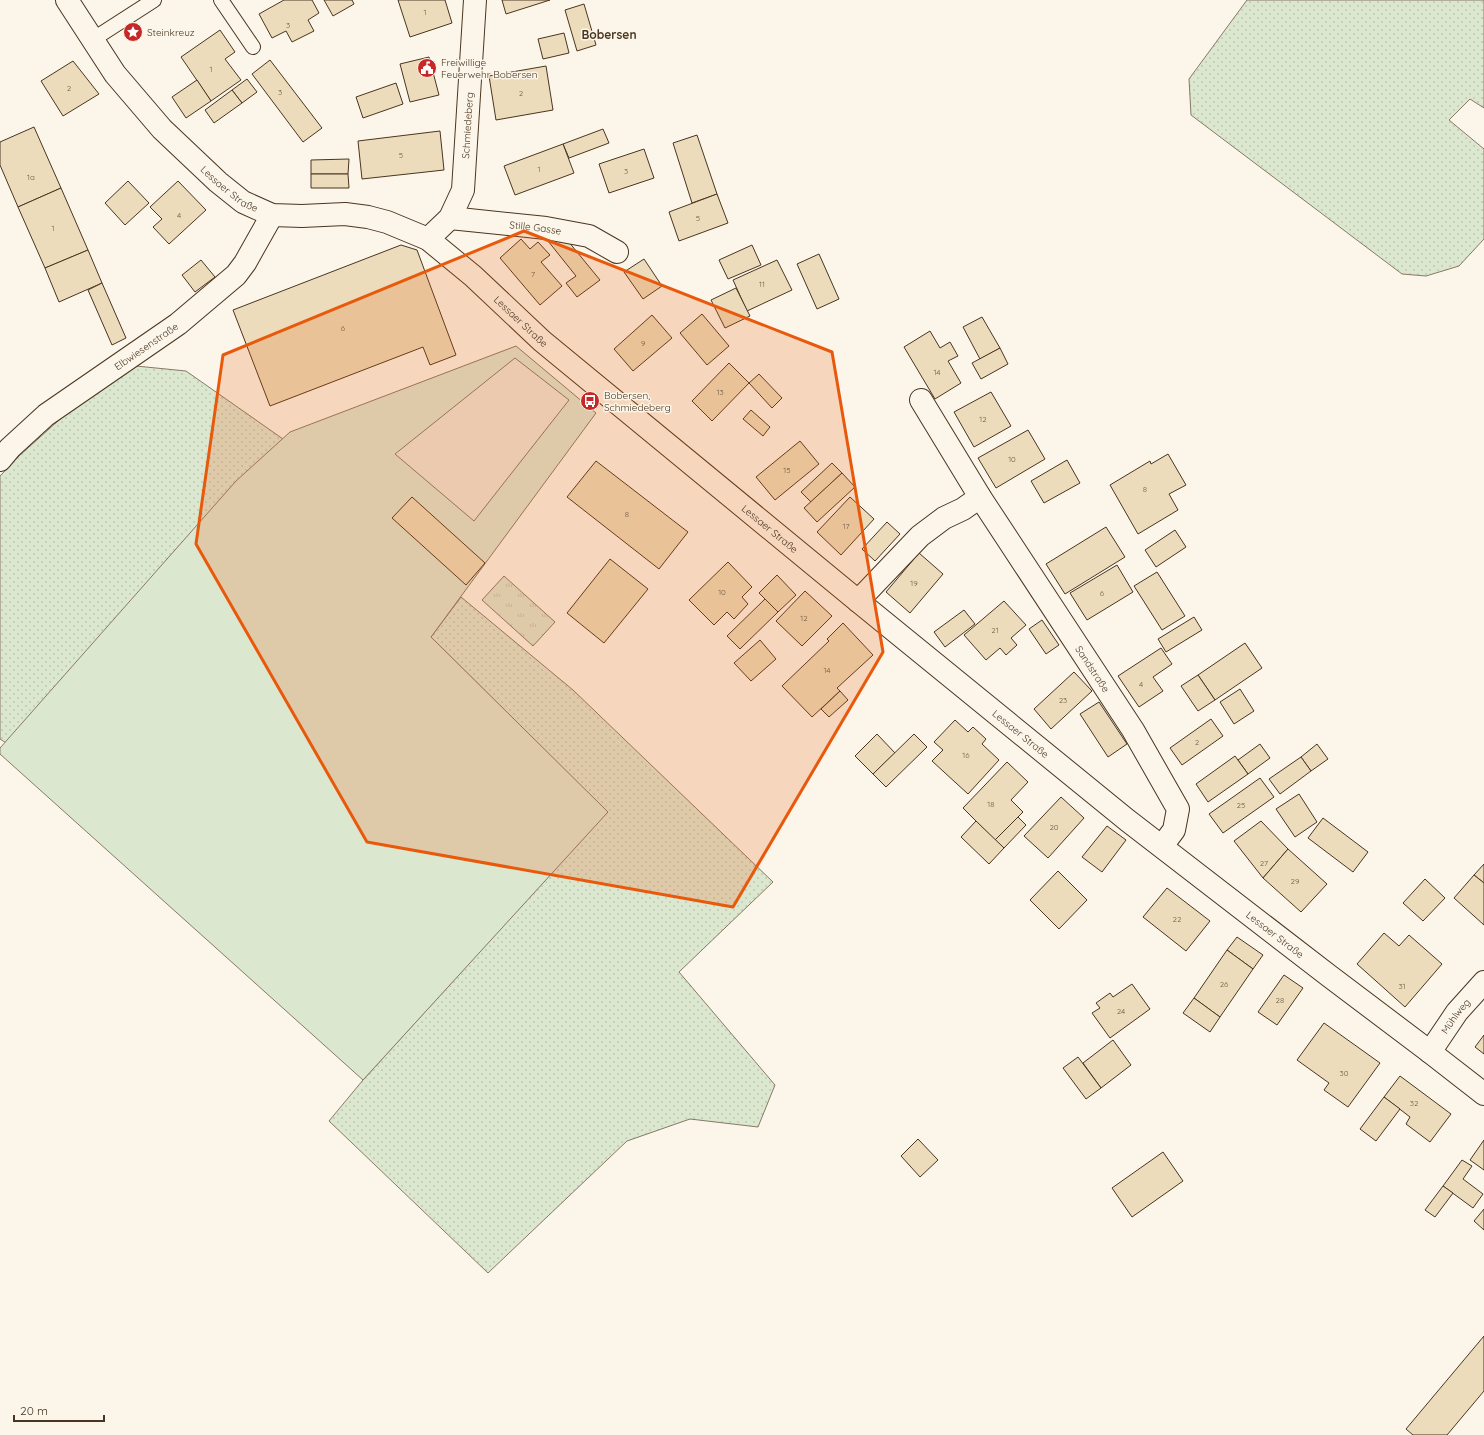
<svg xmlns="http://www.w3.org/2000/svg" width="1484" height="1435" font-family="Quicksand,sans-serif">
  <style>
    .grass { fill: url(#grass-dots); stroke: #887966 }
    .park { fill: url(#park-tufts); stroke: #887966 }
    .pitch { fill: #dce7d0; stroke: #887966 }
    .parking { fill: #ede7d9; stroke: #887966 }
    .building { fill: #ecdcbc; stroke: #4a3520 }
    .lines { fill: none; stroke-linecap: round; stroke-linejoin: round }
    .service-casing { stroke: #4a3520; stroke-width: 16 }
    .minor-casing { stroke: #4a3520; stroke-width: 24 }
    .service { stroke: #fbf6e9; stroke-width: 14 }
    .minor { stroke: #fbf6e9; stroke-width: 22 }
    .marked { fill: #e8590c; fill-opacity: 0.2; stroke: #e8590c; stroke-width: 3; stroke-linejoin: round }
    .labels { text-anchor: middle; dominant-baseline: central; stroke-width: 3; stroke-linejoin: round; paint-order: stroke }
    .number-label { font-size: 8px; fill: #725f47 }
    .poi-label { font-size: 10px; fill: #4a3520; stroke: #fbf6e9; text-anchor: start }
    .street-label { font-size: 10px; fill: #4a3520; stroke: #fbf6e9 }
    .quarter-label { font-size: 12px; font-weight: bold; fill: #4a3520; stroke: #fbf6e9 }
  </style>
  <defs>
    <pattern id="grass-dots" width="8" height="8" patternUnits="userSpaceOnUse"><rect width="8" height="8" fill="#dce7d0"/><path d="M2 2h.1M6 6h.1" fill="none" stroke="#bec7b2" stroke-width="1.8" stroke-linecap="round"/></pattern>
    <pattern id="park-tufts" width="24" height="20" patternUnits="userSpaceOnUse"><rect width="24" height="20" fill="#dce7d0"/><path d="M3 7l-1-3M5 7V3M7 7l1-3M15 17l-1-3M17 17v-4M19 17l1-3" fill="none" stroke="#bec7b2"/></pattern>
  </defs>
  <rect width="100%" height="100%" fill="#fbf6e9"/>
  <!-- grass -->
  <g class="grass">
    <polygon points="1247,0 1484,0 1484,108 1470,99 1449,120 1484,149 1484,239 1459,266 1426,276 1402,274 1191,115 1189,79"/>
    <polygon points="136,366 186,371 283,439 14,748 0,739 0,476 19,456 68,412"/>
    <polygon points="461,597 573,690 773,882 679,972 775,1085 758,1127 690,1119 627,1141 488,1273 329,1121 363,1080 607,812 431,637"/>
  </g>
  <!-- park -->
  <polygon class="park" points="504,576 555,622 533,646 482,600"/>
  <!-- pitch -->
  <polygon class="pitch" points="516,346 596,413 431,637 608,812 363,1080 0,754 0,748 236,481 290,432"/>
  <!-- parking -->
  <polygon class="parking" points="515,358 569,400 474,521 395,454"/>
  <!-- building -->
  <g class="building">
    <polygon points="284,0 312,0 319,13 308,20 314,31 292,42 286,31 272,38 259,14"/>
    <polygon points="324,0 352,0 354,4 333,16"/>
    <polygon points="398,0 445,0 452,23 410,37"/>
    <polygon points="502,0 550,0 506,14"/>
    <polygon points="584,4 596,45 577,51 565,10"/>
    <polygon points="220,30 235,52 225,59 241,80 211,101 181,57"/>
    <polygon points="564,33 569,53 543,59 538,39"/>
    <polygon points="429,57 439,95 410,102 400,64"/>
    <polygon points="270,60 322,128 303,142 252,74"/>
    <polygon points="73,61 99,94 63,116 41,81"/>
    <polygon points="546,66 553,110 496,120 489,76"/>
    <polygon points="247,79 257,92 242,103 232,90"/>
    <polygon points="197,80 211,101 186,118 172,97"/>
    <polygon points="396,83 403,104 363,118 356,97"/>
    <polygon points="232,90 242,103 214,123 205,110"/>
    <polygon points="34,127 61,188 18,207 0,165 0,142"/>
    <polygon points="603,129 609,143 569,158 563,144"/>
    <polygon points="440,131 444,170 362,179 358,141"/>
    <polygon points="697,135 717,194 692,203 673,143"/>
    <polygon points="563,144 574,173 515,195 504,166"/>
    <polygon points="644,149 654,178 609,193 599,164"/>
    <polygon points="349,159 348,174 311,174 311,160"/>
    <polygon points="311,174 348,174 349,188 311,188"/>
    <polygon points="128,181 149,203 125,225 105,203"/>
    <polygon points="178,181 206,210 169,244 153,227 162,219 150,207"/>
    <polygon points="61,188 88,250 45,268 18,207"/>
    <polygon points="717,194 728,223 679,241 669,212"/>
    <polygon points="521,239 530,249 538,242 550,255 541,262 562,286 540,305 500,258"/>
    <polygon points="548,241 568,241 600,280 577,297 566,283 576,276"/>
    <polygon points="401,245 417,250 456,355 430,365 423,347 270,406 233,310"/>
    <polygon points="752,245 761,265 728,279 719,260"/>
    <polygon points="88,250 102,283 59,302 45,268"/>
    <polygon points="819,254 839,299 817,309 797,264"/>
    <polygon points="644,259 662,286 643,299 624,272"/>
    <polygon points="201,260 215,277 195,292 182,275"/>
    <polygon points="777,260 792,290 747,311 733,280"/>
    <polygon points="102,283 126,338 112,345 88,290"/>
    <polygon points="736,288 750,316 725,328 711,300"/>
    <polygon points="702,314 729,346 707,365 680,333"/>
    <polygon points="652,315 672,338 633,371 614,349"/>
    <polygon points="982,317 1000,348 980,359 963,327"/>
    <polygon points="930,331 940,348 950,342 958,356 948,361 961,383 935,399 904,347"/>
    <polygon points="1000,348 1008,364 981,379 972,363"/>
    <polygon points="729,363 749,383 712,421 692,401"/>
    <polygon points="759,374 782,398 772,408 749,383"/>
    <polygon points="991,392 1011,426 974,447 954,412"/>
    <polygon points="751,410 770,427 763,436 743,419"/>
    <polygon points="1028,430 1045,459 996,488 978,458"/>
    <polygon points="800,441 819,464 775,500 756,477"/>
    <polygon points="1168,454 1186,485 1169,494 1178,510 1138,534 1110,485 1150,461 1151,464"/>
    <polygon points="1067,460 1080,483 1044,503 1031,481"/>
    <polygon points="596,461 688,532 659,569 567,497"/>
    <polygon points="832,463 842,473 811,502 801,492"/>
    <polygon points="842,473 855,487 817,522 804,508"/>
    <polygon points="412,497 485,563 466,585 392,518"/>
    <polygon points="850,497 874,519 841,555 817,532"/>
    <polygon points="887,522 900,534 875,561 862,549"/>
    <polygon points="1106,527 1125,557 1065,594 1046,564"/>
    <polygon points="1175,530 1186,547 1156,567 1145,550"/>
    <polygon points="919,553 943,574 910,613 886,592"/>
    <polygon points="610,559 648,589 604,643 567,613"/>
    <polygon points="728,562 752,587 742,597 748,604 734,619 727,612 714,625 689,600"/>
    <polygon points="1117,565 1133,592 1087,620 1070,593"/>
    <polygon points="1157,572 1185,616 1162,630 1134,586"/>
    <polygon points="777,575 796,595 778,612 759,593"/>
    <polygon points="805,591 832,616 802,646 776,621"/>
    <polygon points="765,599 778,612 740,649 727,636"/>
    <polygon points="1004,601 1026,625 1011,638 1017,645 1006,655 1000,648 986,660 964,635"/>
    <polygon points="964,610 975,624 945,647 934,632"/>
    <polygon points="1194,617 1202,630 1166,652 1158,639"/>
    <polygon points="1042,620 1059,645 1046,654 1029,629"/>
    <polygon points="843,623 873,655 837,688 840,691 812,717 782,686 829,641 827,639"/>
    <polygon points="760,640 776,659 751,681 734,663"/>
    <polygon points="1245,643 1262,668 1215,700 1198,675"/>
    <polygon points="1161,648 1172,664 1153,677 1163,691 1139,707 1118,676"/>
    <polygon points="1074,672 1092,691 1051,729 1034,709"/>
    <polygon points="1198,675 1215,700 1198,711 1181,686"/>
    <polygon points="1240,689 1254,711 1234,724 1220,702"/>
    <polygon points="840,691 848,700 829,717 821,709"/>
    <polygon points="1099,702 1127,744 1108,757 1080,714"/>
    <polygon points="1211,719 1223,736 1182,765 1170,748"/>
    <polygon points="955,720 968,732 973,727 986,739 982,744 999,760 968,794 932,761 943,750 934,742"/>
    <polygon points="877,734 895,753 873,774 855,756"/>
    <polygon points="914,734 927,747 886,787 873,774"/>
    <polygon points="1260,744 1270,758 1248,774 1238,760"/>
    <polygon points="1317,744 1328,759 1311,771 1301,757"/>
    <polygon points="1235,756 1248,774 1208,802 1196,784"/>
    <polygon points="1301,757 1311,771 1280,794 1269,779"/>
    <polygon points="1007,762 1028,782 1011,800 1023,812 995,840 963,808"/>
    <polygon points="1260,778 1274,797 1223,833 1209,814"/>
    <polygon points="1299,794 1317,822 1295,837 1276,809"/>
    <polygon points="1061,797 1084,818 1048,858 1024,836"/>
    <polygon points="1018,817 1026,825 1004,848 995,840"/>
    <polygon points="1323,818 1368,852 1353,872 1308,838"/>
    <polygon points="976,821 1004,848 989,864 961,837"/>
    <polygon points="1261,821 1288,849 1263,878 1234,841"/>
    <polygon points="1107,826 1126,840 1102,872 1082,857"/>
    <polygon points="1288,849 1327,884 1301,912 1263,878"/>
    <polygon points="1484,864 1484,883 1474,875"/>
    <polygon points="1058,871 1087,900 1059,929 1030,900"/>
    <polygon points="1474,875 1484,883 1484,925 1454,898"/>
    <polygon points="1425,879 1445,898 1423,921 1403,903"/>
    <polygon points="1167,888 1210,921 1186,951 1143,917"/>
    <polygon points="1384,933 1399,946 1409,935 1442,964 1405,1007 1357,964"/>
    <polygon points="1237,937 1263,955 1253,969 1227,950"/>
    <polygon points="1227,950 1253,969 1220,1017 1194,998"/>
    <polygon points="1284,975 1303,988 1277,1025 1258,1012"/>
    <polygon points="1132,984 1150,1009 1110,1038 1092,1013 1100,1008 1096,1003 1110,993 1113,997"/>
    <polygon points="1194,998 1220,1017 1210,1032 1183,1013"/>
    <polygon points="1324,1023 1380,1063 1348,1107 1324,1090 1329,1083 1297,1060"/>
    <polygon points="1484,1035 1484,1054 1475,1047"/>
    <polygon points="1113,1040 1131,1065 1101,1088 1083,1063"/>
    <polygon points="1078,1057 1101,1088 1086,1099 1063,1068"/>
    <polygon points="1400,1076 1451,1114 1430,1142 1406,1124 1410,1117 1384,1097"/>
    <polygon points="1384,1097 1400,1109 1376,1141 1360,1129"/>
    <polygon points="918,1139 938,1160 920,1177 901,1156"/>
    <polygon points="1484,1140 1484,1170 1470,1160"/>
    <polygon points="1163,1152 1183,1181 1132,1217 1112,1188"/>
    <polygon points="1462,1160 1472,1166 1463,1179 1483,1194 1473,1208 1443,1186"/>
    <polygon points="1443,1186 1453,1193 1435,1217 1425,1210"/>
    <polygon points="1484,1209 1484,1230 1474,1221"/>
    <polygon points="1484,1336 1484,1391 1447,1435 1413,1435 1406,1429"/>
  </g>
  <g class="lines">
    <!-- service casing -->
    <g class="service-casing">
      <g id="service">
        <polyline points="221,0 253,47"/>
        <polyline points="92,40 154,0"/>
      </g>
    </g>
    <!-- minor casing -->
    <g class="minor-casing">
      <g id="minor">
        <path id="s1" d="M67 0 115 74 162 129 218 182 243 202 272 215 302 216 345 214 368 217 387 222 428 239 473 276 542 341 858 601 1127 820 1328 975 1430 1052 1484 1094"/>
        <path id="s2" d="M450 218 546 228 589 236 617 252"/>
        <path id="s3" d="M428 239 450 218 463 190 475 0"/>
        <path id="s4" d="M921 400 980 497 1133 730 1178 809 1174 830 1162 846"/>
        <path id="s5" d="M0 460 10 448 46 415 178 324 236 275 245 263 272 215"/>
        <polyline points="858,601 920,536 944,518 963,509 980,497"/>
        <path id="s6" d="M1430 1052 1457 1012 1484 982"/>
      </g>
    </g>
    <!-- service -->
    <use href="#service" class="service"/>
    <!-- minor -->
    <use href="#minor" class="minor"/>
  </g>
  <!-- marked area -->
  <path class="marked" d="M524 231 832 352 883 652 733 907 367 842 196 544 223 355Z"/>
  <!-- icons -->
  <defs>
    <g id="sight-disc" transform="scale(1)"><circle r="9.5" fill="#c62828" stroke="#fbf6e9"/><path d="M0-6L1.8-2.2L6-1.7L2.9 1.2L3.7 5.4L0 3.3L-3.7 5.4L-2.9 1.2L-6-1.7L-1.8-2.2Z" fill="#fff"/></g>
    <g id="civic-disc" transform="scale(1)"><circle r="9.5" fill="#c62828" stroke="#fbf6e9"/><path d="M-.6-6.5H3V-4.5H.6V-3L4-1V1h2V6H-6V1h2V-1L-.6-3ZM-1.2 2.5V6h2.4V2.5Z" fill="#fff"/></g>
    <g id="bus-disc" transform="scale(1)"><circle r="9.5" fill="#c62828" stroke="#fbf6e9"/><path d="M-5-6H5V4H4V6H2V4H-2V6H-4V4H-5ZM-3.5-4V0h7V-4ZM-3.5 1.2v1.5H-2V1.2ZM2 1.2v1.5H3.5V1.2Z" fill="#fff"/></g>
  </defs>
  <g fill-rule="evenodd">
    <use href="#sight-disc" x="133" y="32"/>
    <use href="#civic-disc" x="427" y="68"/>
    <use href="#bus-disc" x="590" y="401"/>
  </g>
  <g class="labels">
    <!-- number labels -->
    <g class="number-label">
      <text x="425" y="12">1</text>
      <text x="288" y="25">3</text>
      <text x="211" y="69">1</text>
      <text x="69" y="88">2</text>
      <text x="280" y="92">3</text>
      <text x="521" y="93">2</text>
      <text x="401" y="155">5</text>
      <text x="539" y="169">1</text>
      <text x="626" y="171">3</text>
      <text x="31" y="177">1a</text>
      <text x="179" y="215">4</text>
      <text x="698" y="218">5</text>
      <text x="53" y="228">1</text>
      <text x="533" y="274">7</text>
      <text x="762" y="284">11</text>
      <text x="343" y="328">6</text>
      <text x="643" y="343">9</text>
      <text x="937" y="372">14</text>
      <text x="720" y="392">13</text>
      <text x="983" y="419">12</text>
      <text x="1012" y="459">10</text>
      <text x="787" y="470">15</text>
      <text x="1145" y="489">8</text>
      <text x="627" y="514">8</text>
      <text x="846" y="526">17</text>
      <text x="914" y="583">19</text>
      <text x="722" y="592">10</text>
      <text x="1102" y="593">6</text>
      <text x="804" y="618">12</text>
      <text x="995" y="630">21</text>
      <text x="827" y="670">14</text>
      <text x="1141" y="684">4</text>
      <text x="1063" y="700">23</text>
      <text x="1197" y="742">2</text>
      <text x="966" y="755">16</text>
      <text x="991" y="804">18</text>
      <text x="1241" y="805">25</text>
      <text x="1054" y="827">20</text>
      <text x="1264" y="863">27</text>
      <text x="1295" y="881">29</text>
      <text x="1177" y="919">22</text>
      <text x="1224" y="984">26</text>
      <text x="1402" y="986">31</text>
      <text x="1280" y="1000">28</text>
      <text x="1121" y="1011">24</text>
      <text x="1344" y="1073">30</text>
      <text x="1414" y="1103">32</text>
    </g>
    <!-- poi labels -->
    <g class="poi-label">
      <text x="147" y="32">Steinkreuz</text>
      <text x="441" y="62">Freiwillige<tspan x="441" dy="12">Feuerwehr Bobersen</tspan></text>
      <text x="604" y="395">Bobersen,<tspan x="604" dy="12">Schmiedeberg</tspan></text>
    </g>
    <!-- street labels -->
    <g class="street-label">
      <text stroke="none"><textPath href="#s3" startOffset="126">Schmiedeberg</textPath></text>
      <text stroke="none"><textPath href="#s1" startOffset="251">Lessaer Straße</textPath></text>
      <text stroke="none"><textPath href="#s2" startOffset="86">Stille Gasse</textPath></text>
      <text stroke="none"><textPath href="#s1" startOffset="586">Lessaer Straße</textPath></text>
      <text stroke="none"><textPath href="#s5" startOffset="186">Elbwiesenstraße</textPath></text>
      <text stroke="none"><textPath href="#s1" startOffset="910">Lessaer Straße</textPath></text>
      <text stroke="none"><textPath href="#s4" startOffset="319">Sandstraße</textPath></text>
      <text stroke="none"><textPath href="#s1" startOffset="1234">Lessaer Straße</textPath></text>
      <text stroke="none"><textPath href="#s1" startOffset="1558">Lessaer Straße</textPath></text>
      <text stroke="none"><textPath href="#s6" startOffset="44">Mühlweg</textPath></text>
    </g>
    <!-- quarter labels -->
    <g class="quarter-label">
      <text x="609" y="34">Bobersen</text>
    </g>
  </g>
  <!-- scale -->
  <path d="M14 1415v6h90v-6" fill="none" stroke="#4a3520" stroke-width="2"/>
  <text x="20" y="1415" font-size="12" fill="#4a3520" stroke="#fbf6e9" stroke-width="3" paint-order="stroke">20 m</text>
</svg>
